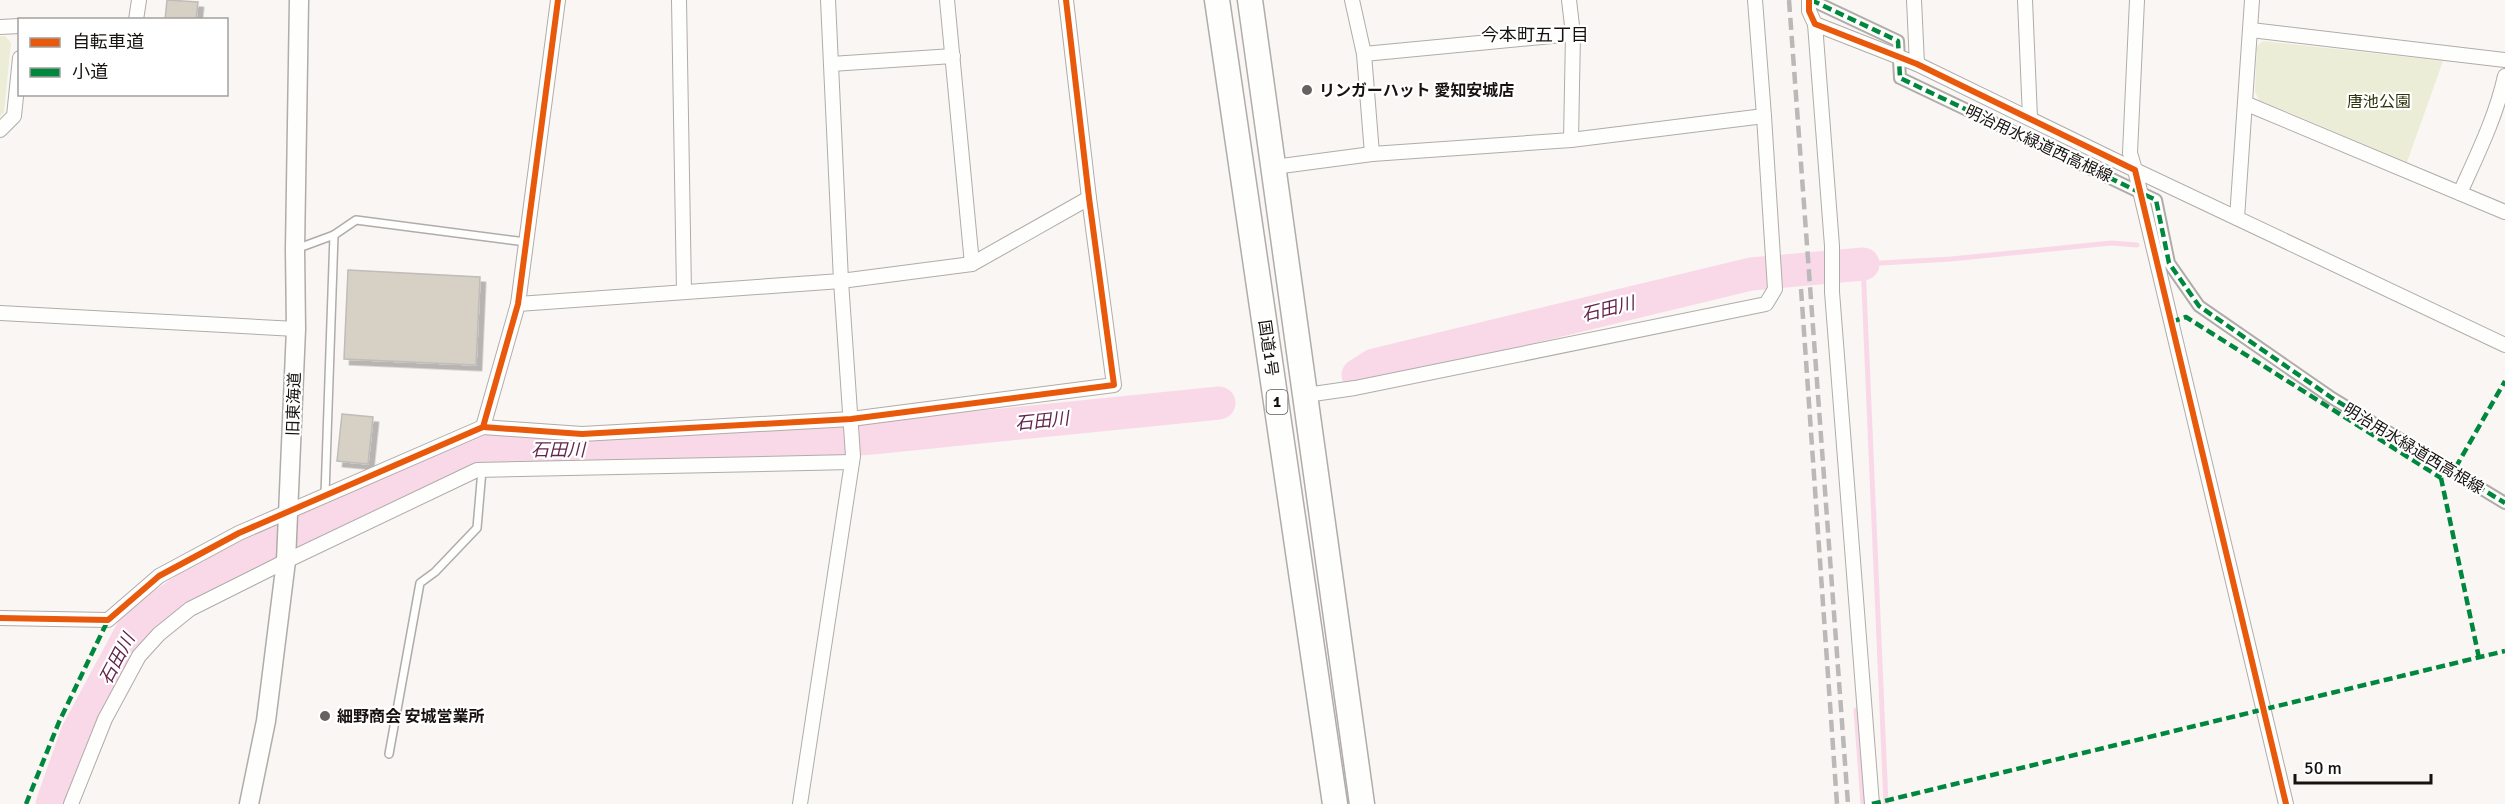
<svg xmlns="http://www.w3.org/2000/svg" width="2505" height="804" font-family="Signika,'Noto Sans JP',sans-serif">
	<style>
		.green { fill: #ebedd7 }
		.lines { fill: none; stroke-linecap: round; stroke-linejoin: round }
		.stream { stroke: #f9d9e8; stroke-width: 5 }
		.river { stroke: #f9d9e8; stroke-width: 33 }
		.building { fill: #d7d1c5; stroke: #bfbcb9; stroke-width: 1.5; filter: url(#shadow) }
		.service-casing { stroke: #b0aca9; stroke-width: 10 }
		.pedestrian-casing { stroke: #b0aca9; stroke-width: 14 }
		.minor-casing { stroke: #b0aca9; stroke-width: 16 }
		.tertiary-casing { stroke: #b0aca9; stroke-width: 21 }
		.trunk-casing { stroke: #b0aca9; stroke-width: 27 }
		.service { stroke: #fefefd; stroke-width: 7 }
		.pedestrian { stroke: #fefefd; stroke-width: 10 }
		.minor { stroke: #fefefd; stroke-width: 14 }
		.tertiary { stroke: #fefefd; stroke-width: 18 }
		.trunk { stroke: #fefefd; stroke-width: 24 }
		.rail { stroke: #bab9b8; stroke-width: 4.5; stroke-dasharray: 12 6; stroke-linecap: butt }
		.quiet { stroke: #00873e; stroke-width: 4.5; stroke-dasharray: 9 4.5; stroke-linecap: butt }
		.cycleway-casing { stroke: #fff; stroke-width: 10 }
		.cycleway { stroke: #e8590c; stroke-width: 6 }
		.poi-dot { fill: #66625f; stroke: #fff; stroke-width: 2 }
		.labels { text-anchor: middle; stroke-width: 4.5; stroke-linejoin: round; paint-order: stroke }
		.shield { fill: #fff; stroke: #5d5958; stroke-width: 1.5 }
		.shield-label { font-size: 15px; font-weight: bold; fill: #171210 }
		.poi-label { font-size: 16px; font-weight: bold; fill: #171210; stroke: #fff; text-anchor: start }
		.park-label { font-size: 16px; fill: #2f350b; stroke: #fff }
		.street-label { font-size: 16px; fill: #171210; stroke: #fff }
		.neighbourhood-label { font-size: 18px; fill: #171210; stroke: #fff }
		.water-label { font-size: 18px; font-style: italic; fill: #64254c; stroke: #fff }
	</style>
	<defs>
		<filter id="shadow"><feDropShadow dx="5.5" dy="5.5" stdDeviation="0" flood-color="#0004"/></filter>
	</defs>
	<rect width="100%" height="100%" fill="#faf6f3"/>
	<g class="green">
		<polygon points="0,36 5,36 11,43 4,112 0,117"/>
		<polygon points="2263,41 2443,61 2407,162 2259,100 2255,92 2257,46"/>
	</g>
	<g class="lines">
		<g class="stream">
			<polyline points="1856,710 1863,804"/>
			<polyline points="1886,804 1863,264 1951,259 2111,243 2137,245"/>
		</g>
		<g class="river">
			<polyline points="1358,375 1374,365 1751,274 1863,264"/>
			<polyline points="52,804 77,733 136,623 198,581 257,550 315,521 480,450 513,447 713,449 872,438 1219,403"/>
		</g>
	</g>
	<g class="building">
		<polygon points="167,0 198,2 196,20 165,20"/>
		<polygon points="348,270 480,277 476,365 344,359"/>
		<polygon points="342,414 373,417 368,464 337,461"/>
	</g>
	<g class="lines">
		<defs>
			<g id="service">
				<polyline points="334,235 356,220 526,242"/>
				<polyline points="296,249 334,235 325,495"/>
				<polyline points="389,754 420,583 435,572 477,528 482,470"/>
			</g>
			<polyline id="pedestrian" points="1811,0 1898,41 1900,78 2156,200 2169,263 2199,306 2332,398 2505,503"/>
			<g id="minor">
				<polyline points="679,0 684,292"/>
				<polyline points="947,0 972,264"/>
				<polyline points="1352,0 1364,54 1372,154"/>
				<polyline points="1569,0 1573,34 1571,140"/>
				<polyline points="1809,0 1809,11 1815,24 1917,64 2135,170 2286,804"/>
				<polyline points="1914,0 1917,64"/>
				<polyline points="2025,0 2030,118"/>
				<polyline points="2137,0 2130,153 2135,170 2505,345"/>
				<polyline points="136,20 139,0"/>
				<polyline points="1815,24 1832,246 1832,292 1872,804"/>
				<polyline points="0,27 20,26"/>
				<polyline points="2251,30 2505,60"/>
				<polyline points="1364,54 1573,34"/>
				<polyline points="831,64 953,56"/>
				<polyline points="2247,104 2505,212"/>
				<polyline points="0,130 14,116 20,58"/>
				<polyline points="1274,167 1372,154 1571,140 1764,116 1755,0"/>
				<path d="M2460,193C2477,155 2496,117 2505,76"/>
				<polyline points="2237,218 2252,0"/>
				<polyline points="518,304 841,281 972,264 1089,198"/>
				<polyline points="0,313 296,329"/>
				<polyline points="1306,395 1355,388 1766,304 1775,289 1764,116"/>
				<polyline points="483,427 582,434 851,419 1114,385 1089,198 1066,0"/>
				<polyline points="0,618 108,620 159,576 239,533 483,427 518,304 558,0"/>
				<polyline points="71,804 105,719 139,656 159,634 190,609 286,561 477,470 852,462"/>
				<polyline points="800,804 853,456 841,281 828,0"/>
			</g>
			<polyline id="tertiary" points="249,804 266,721 286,561 296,329 295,249 299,0"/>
			<g id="trunk">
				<polyline points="1217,0 1335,804"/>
				<polyline points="1250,0 1362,804"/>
			</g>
		</defs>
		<use href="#service" class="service-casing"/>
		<use href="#pedestrian" class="pedestrian-casing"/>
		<use href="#minor" class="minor-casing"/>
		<use href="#tertiary" class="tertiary-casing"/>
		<use href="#trunk" class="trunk-casing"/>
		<use href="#service" class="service"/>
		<use href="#pedestrian" class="pedestrian"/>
		<use href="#minor" class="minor"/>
		<use href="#tertiary" class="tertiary"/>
		<use href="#trunk" class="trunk"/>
		<g class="rail">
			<polyline points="1789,0 1848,804"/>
			<polyline points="1801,289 1837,804"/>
		</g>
		<g class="quiet">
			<polyline points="1811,0 1898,41 1900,78 2156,200 2169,263 2199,306 2332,398 2505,503"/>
			<polyline points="2171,322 2186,317 2441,478"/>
			<polyline points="2479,658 2441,478 2453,472 2505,381"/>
			<polyline points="26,804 59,722 108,620"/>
			<polyline points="1872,804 2505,651"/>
		</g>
		<defs>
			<g id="cycleway">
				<polyline points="1809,0 1809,11 1815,24 1917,64 2135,170 2286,804"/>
				<polyline points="483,427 582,434 851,419 1114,385 1089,198 1066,0"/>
				<polyline points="0,618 108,620 159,576 239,533 483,427 518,304 558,0"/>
			</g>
		</defs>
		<use href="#cycleway" class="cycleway-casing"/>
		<use href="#cycleway" class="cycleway"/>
	</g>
	<g class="poi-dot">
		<circle cx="1307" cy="90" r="6"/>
		<circle cx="325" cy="716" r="6"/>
	</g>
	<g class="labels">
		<rect class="shield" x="1266.5" y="390" width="21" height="24" rx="4.5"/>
		<g class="shield-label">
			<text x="1277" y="407">1</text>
		</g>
		<g class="poi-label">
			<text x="1319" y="96">リンガーハット 愛知安城店</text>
			<text x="337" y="722">細野商会 安城営業所</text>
		</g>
		<g class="park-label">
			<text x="2379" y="107">唐池公園</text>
		</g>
		<g class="street-label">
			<text transform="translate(2039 143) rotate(25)" y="6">明治用水緑道西高根線</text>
			<text transform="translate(1269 348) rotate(82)" y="6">国道1号</text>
			<text transform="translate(293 404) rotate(-88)" y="6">旧東海道</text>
			<text transform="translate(2414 448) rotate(31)" y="6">明治用水緑道西高根線</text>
		</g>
		<g class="neighbourhood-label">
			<text x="1535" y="41">今本町五丁目</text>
		</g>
		<g class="water-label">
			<text transform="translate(1608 309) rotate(-14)" y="6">石田川</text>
			<text transform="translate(1042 421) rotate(-6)" y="6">石田川</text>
			<text x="558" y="456">石田川</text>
			<text transform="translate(117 659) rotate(-62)" y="6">石田川</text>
		</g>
	</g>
	<rect x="18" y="18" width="210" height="78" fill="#ffffff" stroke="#a2a09f" stroke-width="1.5"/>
	<rect x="30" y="38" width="30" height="9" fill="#e8590c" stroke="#a2a09f" stroke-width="1.5"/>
	<text x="72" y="48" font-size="18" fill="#171210">自転車道</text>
	<rect x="30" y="68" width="30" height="9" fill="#00873e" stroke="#a2a09f" stroke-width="1.5"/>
	<text x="72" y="78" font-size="18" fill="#171210">小道</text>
	<path d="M2295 774v9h136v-9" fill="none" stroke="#171210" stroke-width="3"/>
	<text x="2304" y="774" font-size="18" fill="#171210" stroke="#ffffff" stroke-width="4.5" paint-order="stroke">50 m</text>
</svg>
